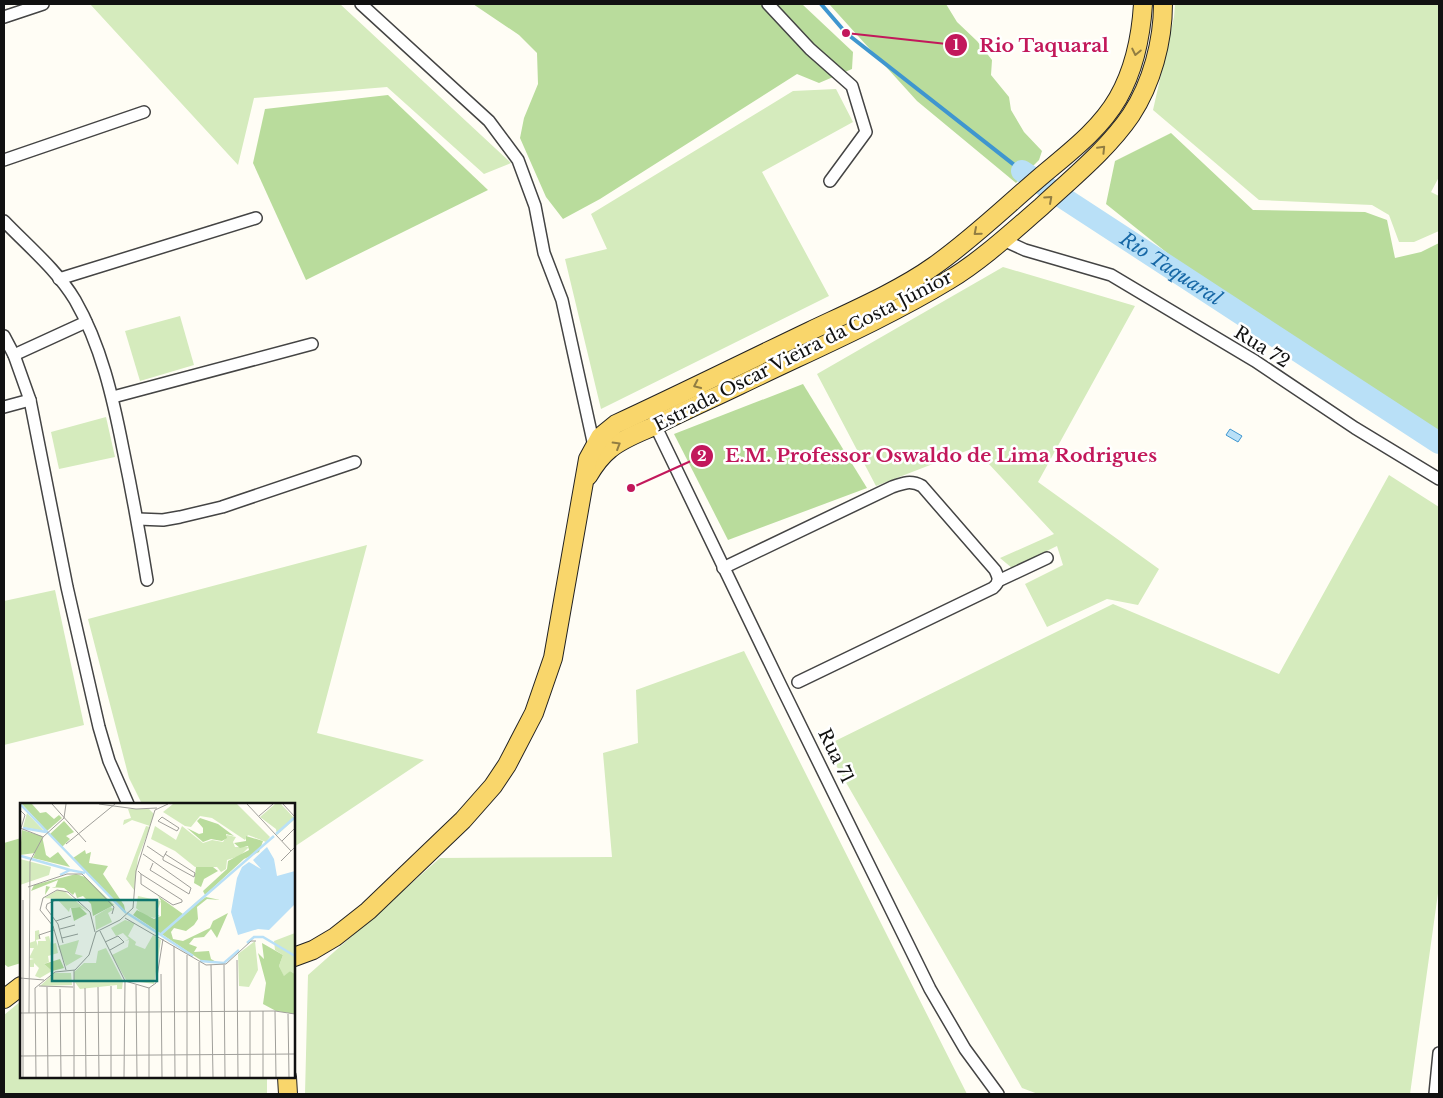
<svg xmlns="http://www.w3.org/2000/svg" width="1443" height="1098" font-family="'Libre Baskerville',serif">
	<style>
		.green { fill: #d5ebbd }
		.forest { fill: #b9dc9c }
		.water { fill: #b9e0f7; stroke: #3f96cf }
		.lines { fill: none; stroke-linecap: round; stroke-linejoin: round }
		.stream { stroke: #3f96cf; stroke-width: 4 }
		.river { stroke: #b9e0f7; stroke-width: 22 }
		.street-casing { stroke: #444; stroke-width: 14 }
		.primary-casing { stroke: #222; stroke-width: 20 }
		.street { stroke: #fff; stroke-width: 11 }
		.primary { stroke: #f9d66b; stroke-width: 18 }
		.oneway { stroke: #917d42 }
		.labels { text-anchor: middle; stroke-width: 5; stroke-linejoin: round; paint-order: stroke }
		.street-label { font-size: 18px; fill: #111; stroke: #fff }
		.water-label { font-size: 19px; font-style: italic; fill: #1768a6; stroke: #fff }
		.inset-river { fill: none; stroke: #b9e0f7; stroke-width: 2.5 }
		.inset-road { fill: none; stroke: #a09f9a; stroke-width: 1 }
		.view { fill: #0f766e; fill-opacity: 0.15; stroke: #0f766e; stroke-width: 2.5 }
		.inset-edge { fill: none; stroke: #111; stroke-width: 2.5 }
		.leader { fill: none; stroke: #c2185b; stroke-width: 2 }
		.callout-dot { fill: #c2185b; stroke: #fff; stroke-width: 2 }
		.mark-label { font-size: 15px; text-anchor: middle; font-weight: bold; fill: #fff }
		.callout-label { font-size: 19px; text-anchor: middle; font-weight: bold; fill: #c2185b; stroke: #fff; stroke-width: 5; stroke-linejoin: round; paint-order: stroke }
	</style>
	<rect width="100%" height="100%" fill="#fffdf5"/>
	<g class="green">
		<polygon points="90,4 340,4 511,163 484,174 387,87 254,98 238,165"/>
		<polygon points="1175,4 1439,4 1439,177 1431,192 1439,196 1439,231 1414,242 1399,242 1389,215 1372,205 1259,200 1153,110 1174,17"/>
		<polygon points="836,89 853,122 762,172 829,296 601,409 565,259 607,249 591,214 793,91"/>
		<polygon points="1003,267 1135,306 1038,482 1159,569 1138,605 1107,599 1047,627 1025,584 1063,565 1057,546 1012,568 1000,558 1054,534 974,448 876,486 817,374"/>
		<polygon points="180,316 194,365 140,381 125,331"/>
		<polygon points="106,417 115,457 59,469 51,432"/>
		<polygon points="1389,475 1439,507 1439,886 1410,1094 1038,1094 1022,1088 825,746 1113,604 1279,674"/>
		<polygon points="367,545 317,733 424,760 294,847 294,804 142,804 129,778 88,619"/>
		<polygon points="55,590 84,725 4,745 4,601"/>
		<polygon points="744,651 967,1094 305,1094 308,975 440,858 612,857 603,753 638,743 636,690"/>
		<polygon points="21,1001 21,1077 267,1077 267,1094 4,1094 4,1015"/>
	</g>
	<g class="forest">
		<polygon points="473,4 802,4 853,52 852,69 819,83 797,74 600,199 563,219 546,197 520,138 524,118 538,84 537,53 519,35"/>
		<polygon points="829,4 946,4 957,22 977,41 992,60 991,75 1009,97 1011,110 1024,132 1042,151 1039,160 1016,183 917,101"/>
		<polygon points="388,95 488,190 306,280 253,163 265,109"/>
		<polygon points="1171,133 1253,210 1365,212 1387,220 1395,258 1421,252 1439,243 1439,446 1337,368 1216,292 1106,204 1115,161"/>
		<polygon points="803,384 867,488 728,540 674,434"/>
		<polygon points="21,838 21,963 8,967 4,964 4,843"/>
	</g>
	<polygon class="water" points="1230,429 1242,436 1238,442 1226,435"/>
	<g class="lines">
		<polyline class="stream" points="821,4 846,33 1022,171"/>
		<path class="river" id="s1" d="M1022,171L1439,443"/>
		<defs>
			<g id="street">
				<polyline points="361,4 489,121 518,160 535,206 544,253 562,300 594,446"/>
				<polyline points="768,4 810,49 852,86 866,132 830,181"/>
				<polyline points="4,17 43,4"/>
				<polyline points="4,160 144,112"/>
				<path d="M4,221C28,246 57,270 75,300C101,345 113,398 123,449C132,492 140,536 147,580"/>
				<polyline points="1003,240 1025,250 1111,275 1255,361 1355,428 1439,479"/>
				<polyline points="59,279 256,218"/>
				<polyline points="4,336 14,355 30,400 67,587 99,727 109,761 128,804"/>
				<polyline points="14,355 86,322"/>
				<polyline points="113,397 312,344"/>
				<polyline points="4,407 30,400"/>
				<polyline points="655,425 781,686 930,989 965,1049 998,1094"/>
				<polyline points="138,519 163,520 180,517 222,507 355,462"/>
				<path d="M723,568L892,487C903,483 911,480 922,486L995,570C999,578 1000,582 993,588L798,682"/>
				<polyline points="998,581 1047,558"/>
				<polyline points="1435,1094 1439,1053"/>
			</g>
			<g id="primary">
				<path d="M588,476C594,466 601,456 610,449C622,439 638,433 652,427C681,412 711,399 740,385C810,351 883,320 949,280C982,260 1012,232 1041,207C1071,179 1108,149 1131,115C1152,83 1163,41 1163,4"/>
				<path d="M294,957L313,950L335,937L368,911L463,820L493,786L507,765L534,713L553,658L588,459L600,437L616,424C681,394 745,362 810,331C850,312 899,291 934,266C971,240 1004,208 1039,178C1067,154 1099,131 1118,98C1135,68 1141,37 1143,4"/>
				<polyline points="4,999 21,986"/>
				<polyline points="287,1077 288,1094"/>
			</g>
		</defs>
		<use href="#street" class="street-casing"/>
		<use href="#primary" class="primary-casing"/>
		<use href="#street" class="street"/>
		<use href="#primary" class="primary"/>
	</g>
	<defs><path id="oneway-chevron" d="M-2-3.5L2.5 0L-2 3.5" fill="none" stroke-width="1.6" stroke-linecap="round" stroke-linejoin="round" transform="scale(1.25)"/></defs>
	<g class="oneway">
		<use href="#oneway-chevron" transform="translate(1136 52) rotate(102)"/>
		<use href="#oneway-chevron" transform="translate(1102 149) rotate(-46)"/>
		<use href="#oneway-chevron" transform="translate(1049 199) rotate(-42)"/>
		<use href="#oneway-chevron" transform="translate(977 232) rotate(139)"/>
		<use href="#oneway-chevron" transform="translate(697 385) rotate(155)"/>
		<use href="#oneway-chevron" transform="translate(617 445) rotate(-31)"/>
	</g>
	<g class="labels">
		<g class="street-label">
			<text transform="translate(1262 347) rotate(32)" y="6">Rua 72</text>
			<text transform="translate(803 351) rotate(-27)" y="6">Estrada Oscar Vieira da Costa Júnior</text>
			<text transform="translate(836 756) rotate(64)" y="6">Rua 71</text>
		</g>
		<g class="water-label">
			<text dy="7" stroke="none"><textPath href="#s1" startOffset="178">Rio Taquaral</textPath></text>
		</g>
	</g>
	<g transform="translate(20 803)">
		<rect width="275" height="275" fill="#fffdf5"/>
		<path d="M153,1H217L250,34L246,39L228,32L225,37L192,15L180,13L171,24L165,23L143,9ZM255,1H261L275,16L257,32L256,26L240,14ZM108,6H129L134,11L130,23L112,17L103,22L104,17L111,15ZM7,10L24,28L3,24ZM126,23L130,24L118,55L114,87L106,76ZM135,23L156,37L162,23L183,40L192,37L203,39L207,32L216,34L213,39L215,44H229L220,53L207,57L206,66L201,69L197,64H175L155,48L131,36ZM0,56L31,64L29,72L0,82ZM38,87L44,88L69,109L60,104L50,105L49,109L37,96L24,95ZM118,93L141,98L136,111L140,113L134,115L124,112L116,105ZM90,104L94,106L88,110L92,119L76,127L75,113ZM105,117L115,120L108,133L116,139L115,142L125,146L133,132L141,137L134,181L106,177L92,152L108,144L109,137L105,138L109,136L103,130L96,133L91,125ZM19,127L20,136L16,137L18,143V138H26L25,134L29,133L31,141L36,140L38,150L28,153L29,159L24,161L32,168L20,175L15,173L19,165L14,160V164H10L9,157L14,156L9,155L14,145H10L9,140L15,138V128ZM275,130V171L270,168L264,174L259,163L263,152L255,147L254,138ZM59,137L55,151L63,153L46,163L38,143ZM235,138L238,167L229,184L219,183L218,151ZM86,145L103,178L102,186H97V182L60,186L54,178V169L64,160H76L78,148ZM34,170H51L52,182L20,183Z" fill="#d5ebbd"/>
		<path d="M2,1H12L20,10L26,9L34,16L39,12L42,15L27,28ZM180,15L198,21L214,33L206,31L207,35L202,38L191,36L183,39L167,25L179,31L183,30V25L177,18ZM44,18L54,29L46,33L50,36L42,44L30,31ZM2,27L22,33L26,52L30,55L38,49L50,64L13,55L15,50L0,52ZM226,33L243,38L239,49L224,56L185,92L183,88L207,66L208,58L229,47L228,43L220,45L214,40L226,38ZM65,47L66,51L71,49L69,60L88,63L83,71L104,102L106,111L53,55ZM176,64H193L198,68L184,76L181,84L174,80ZM56,71L65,74L94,102L73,113L71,101L63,93L57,95L55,89L53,92L44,85L30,84L25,92L26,83L35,85L38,77L11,88L14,82ZM138,93L163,111L182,94L177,100L186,94L200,97L187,96L177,104L178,116L174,122L166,128L154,125L151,129L153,136L163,138L190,125L193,118L208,110L197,135L191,126L184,134L174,135L169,141L177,144L174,149L189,148L191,156L198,160L182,158L113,112L117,107L134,116L141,113V98ZM60,104L67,111L54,118L51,105ZM242,140L263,152L259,163L264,173L270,168L275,171V211L256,208L243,201L246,180L238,150L244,156ZM40,156L44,165L32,168L24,161Z" fill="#b9dc9c"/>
		<path d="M247,44L254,56L257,73L275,68L274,102L249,127L238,126L218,132L211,109L217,75L222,64L229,59L241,66L233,57Z" fill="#b9e0f7"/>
		<path class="inset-river" d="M0,1L106,110M3,25L26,29M256,31L274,15M1,53L50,67M40,72L50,67L65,70M107,110L173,153M140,132L254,33M227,140L234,134H243L275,153M180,158L204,160L219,147"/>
		<path class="inset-road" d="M32,1L66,39M79,1L116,6L137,5M227,1L271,48M263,1L275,14M0,7L5,12L1,25M239,13L253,1M142,14L159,25L157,28L138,18ZM0,25L23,34M262,38L275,25M46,41L95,1M127,43L143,54M123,51L171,85L169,91L130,67L133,60M145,51L175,70L174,74L143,57V55L147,48M261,58L275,44M118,68L121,71L162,97V99L153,102L121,81V71M8,84L47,71H62L94,104L92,111M3,97V274M36,97L27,101L26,105L38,121L43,140M105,115L186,162L206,161L231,138H236M36,118L51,113M40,126L55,122M80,128L105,178L129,185M42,135L58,131M20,136L19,132L34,127M85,139L98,133L104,139L90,147M154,143L155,274M217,157L218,274M179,159L180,274M191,162L193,274M204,162L205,274M46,167L33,123L20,107L23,95L37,87L48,89L70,109L75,129M55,167L69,152L76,129L100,117L113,105L116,68L135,7L148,1M141,171L142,274M0,175L24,177M116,182L117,274M19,183L53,184M91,183V274M27,184L28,274M78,184L79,274M65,185L66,274M129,185V274M129,185L136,180L143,136M40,186L41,274M230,208V274M243,208V274M255,208L256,274M0,210L255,208L275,211M9,210L10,58L23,34L44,15L46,1M268,211L269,274M0,253L275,251M16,274L15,185L35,169L55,167M54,274V167M104,274L105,178M167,274V152"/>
		<path class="view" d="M32,97H137V178H32Z"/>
		<rect width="275" height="275" class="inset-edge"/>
	</g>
	<path class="leader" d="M846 33L956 45M631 488L702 456"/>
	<g class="callout-dot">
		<circle cx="846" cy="33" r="5"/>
		<circle cx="631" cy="488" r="5"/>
		<circle cx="956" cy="45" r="12"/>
		<circle cx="702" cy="456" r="12"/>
	</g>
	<g class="mark-label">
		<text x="956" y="50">1</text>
		<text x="702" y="461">2</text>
	</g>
	<g class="callout-label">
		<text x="1044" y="52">Rio Taquaral</text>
		<text x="941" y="462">E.M. Professor Oswaldo de Lima Rodrigues</text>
	</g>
	<rect width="1443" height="1098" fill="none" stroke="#111111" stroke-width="10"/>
</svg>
